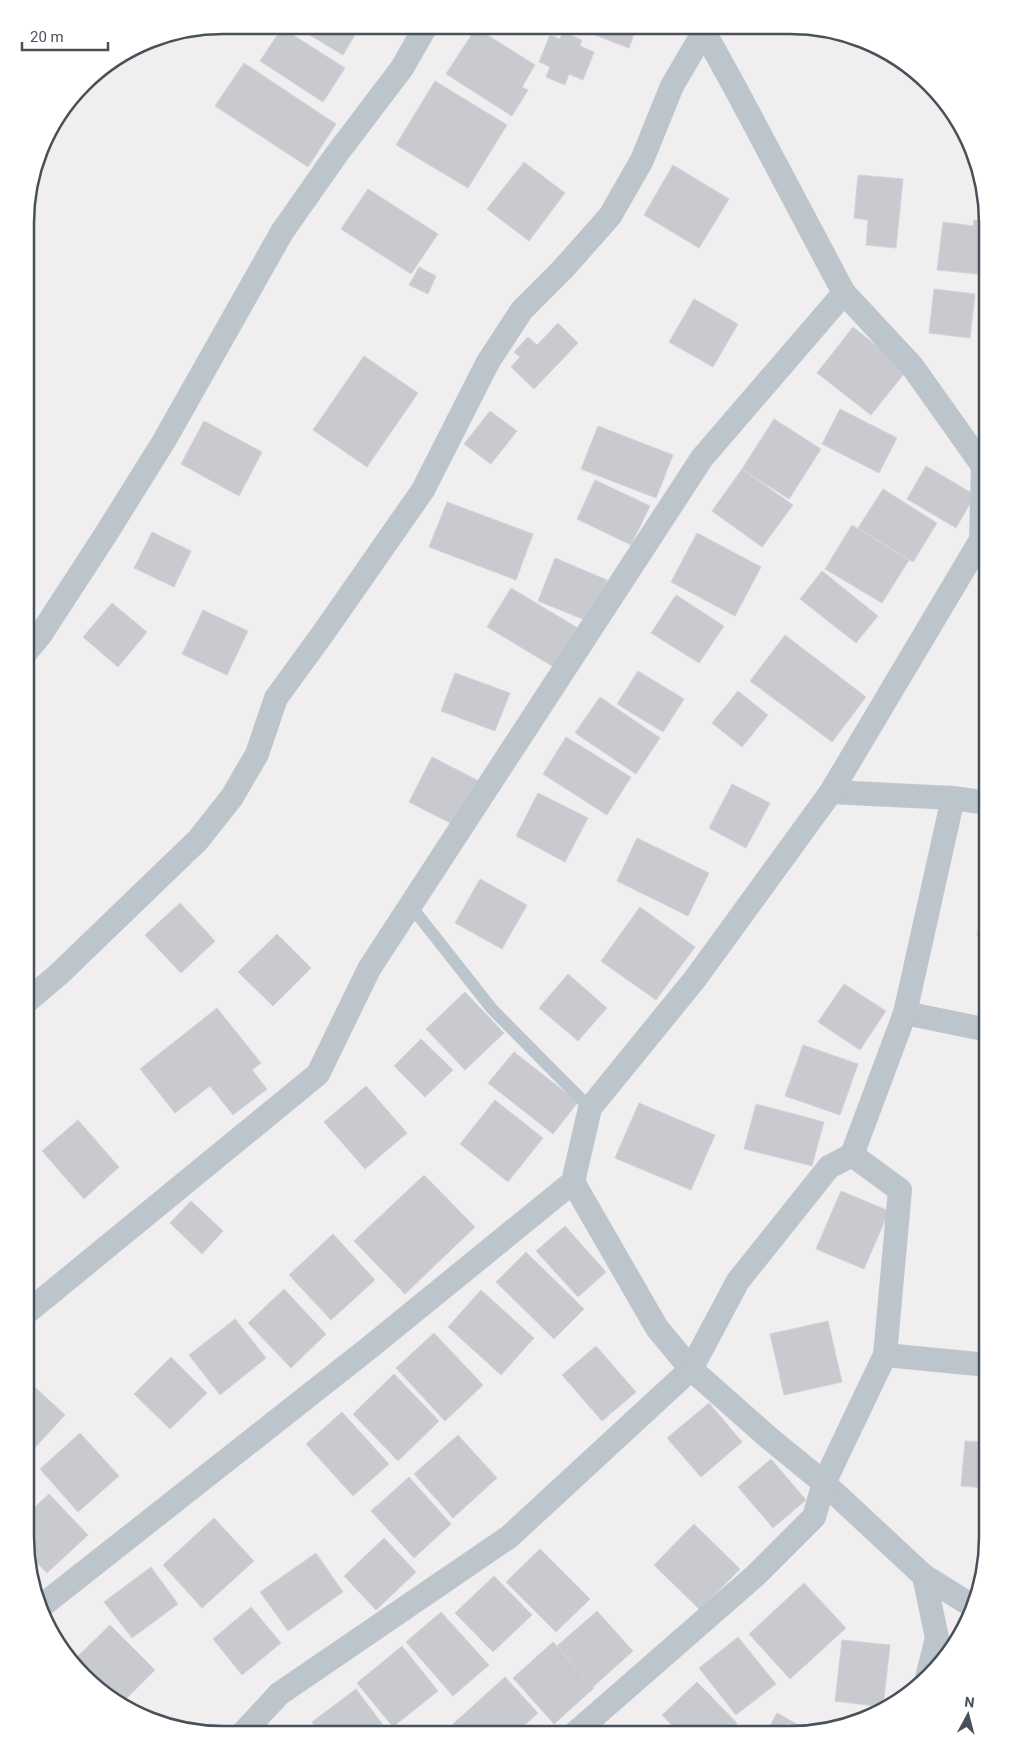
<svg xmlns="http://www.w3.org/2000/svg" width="1013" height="1760" font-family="Roboto,sans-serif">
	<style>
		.building { fill: #c9cad0; stroke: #d2d4d9 }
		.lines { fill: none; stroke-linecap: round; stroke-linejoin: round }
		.lane { stroke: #bdc5cc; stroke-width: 12 }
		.street { stroke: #bdc5cc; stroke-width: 24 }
		.rim { fill: none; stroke: #485159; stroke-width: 2.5 }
	</style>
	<rect width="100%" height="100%" fill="#f0eeee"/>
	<g class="building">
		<polygon points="293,25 360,26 343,55"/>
		<polygon points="574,27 636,28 629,48"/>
		<polygon points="282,28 345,68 323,102 260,61"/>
		<polygon points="476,28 535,65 522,87 528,90 512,116 446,74"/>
		<polygon points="563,32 582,40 580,46 594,52 583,80 569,74 565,85 546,77 550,67 539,62 550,35 560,39"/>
		<polygon points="244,63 336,124 308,167 215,106"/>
		<polygon points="435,81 507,125 468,188 396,145"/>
		<polygon points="524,162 565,193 529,241 487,209"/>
		<polygon points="673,165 729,199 699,248 644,215"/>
		<polygon points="858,175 903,179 896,248 866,245 868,220 854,218"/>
		<polygon points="368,189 438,234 411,274 341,229"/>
		<polygon points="974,220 988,222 988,275 937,270 943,222 973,226"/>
		<polygon points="419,267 436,276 428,294 409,285"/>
		<polygon points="934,289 975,294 970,338 929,333"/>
		<polygon points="694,299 738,324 713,367 669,342"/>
		<polygon points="558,323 578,343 534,389 511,367 520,357 514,352 528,337 537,345"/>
		<polygon points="853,327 907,370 871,415 817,373"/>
		<polygon points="364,356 418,393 367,467 313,430"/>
		<polygon points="840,409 897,438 879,473 822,444"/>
		<polygon points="490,411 517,431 491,464 464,444"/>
		<polygon points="774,419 821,449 789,499 742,469"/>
		<polygon points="204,421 262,452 239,496 181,464"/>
		<polygon points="598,426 673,455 656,498 581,469"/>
		<polygon points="926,466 975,495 956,528 907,499"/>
		<polygon points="742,469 793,505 762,547 712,511"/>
		<polygon points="595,480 650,506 631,545 577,519"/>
		<polygon points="883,489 937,523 913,562 858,528"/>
		<polygon points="447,502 533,534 516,580 429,547"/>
		<polygon points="852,525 909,560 882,603 825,569"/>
		<polygon points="152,532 191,551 174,587 134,568"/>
		<polygon points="697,533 761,567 735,616 671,582"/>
		<polygon points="555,558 607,580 590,622 538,601"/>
		<polygon points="822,571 878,616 856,643 800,599"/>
		<polygon points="511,588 581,630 557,669 487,627"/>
		<polygon points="676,595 724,626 699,663 651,633"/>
		<polygon points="112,603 147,632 118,667 83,637"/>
		<polygon points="203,610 248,631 227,675 182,654"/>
		<polygon points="785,635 866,697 832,742 750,681"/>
		<polygon points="638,671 684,699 663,732 617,704"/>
		<polygon points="455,673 510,693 495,731 441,711"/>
		<polygon points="738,691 768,715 742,747 712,723"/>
		<polygon points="600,697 660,738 636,774 575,733"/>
		<polygon points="566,737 631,777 607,815 543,774"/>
		<polygon points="432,757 479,781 456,826 409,802"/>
		<polygon points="732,784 770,803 746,848 709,828"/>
		<polygon points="538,793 588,818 565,862 516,836"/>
		<polygon points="637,838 709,873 688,916 617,881"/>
		<polygon points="480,879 527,905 502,949 455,923"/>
		<polygon points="26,886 31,895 26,898"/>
		<polygon points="988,888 988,938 977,935"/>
		<polygon points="180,903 215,941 181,973 145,935"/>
		<polygon points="640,907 695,947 656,1000 601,961"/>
		<polygon points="277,934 311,968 273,1006 238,972"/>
		<polygon points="988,966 988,998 981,997"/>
		<polygon points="568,974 607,1008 578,1041 539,1008"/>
		<polygon points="844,984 886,1011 860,1050 818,1022"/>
		<polygon points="465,992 504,1033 465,1070 426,1029"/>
		<polygon points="217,1008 261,1063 252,1070 267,1089 233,1115 210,1086 175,1113 140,1069"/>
		<polygon points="421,1039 453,1070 425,1097 394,1066"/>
		<polygon points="803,1045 858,1064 840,1115 785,1096"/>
		<polygon points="514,1052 578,1102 553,1134 488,1083"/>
		<polygon points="366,1086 407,1133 365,1169 324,1122"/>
		<polygon points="495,1100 543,1138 508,1182 460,1144"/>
		<polygon points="639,1103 715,1135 691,1190 615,1158"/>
		<polygon points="756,1104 824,1122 812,1166 744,1149"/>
		<polygon points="78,1120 119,1167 84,1199 42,1151"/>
		<polygon points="424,1175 475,1227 405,1294 354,1241"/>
		<polygon points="841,1191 889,1211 864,1269 816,1249"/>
		<polygon points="191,1201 223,1231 202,1254 170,1223"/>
		<polygon points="565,1226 606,1272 578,1297 536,1251"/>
		<polygon points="333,1234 375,1280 331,1320 289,1275"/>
		<polygon points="526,1252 584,1309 554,1339 496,1282"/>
		<polygon points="284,1289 326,1334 291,1368 248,1323"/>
		<polygon points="481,1290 534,1338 501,1375 448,1327"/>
		<polygon points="235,1319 266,1358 220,1395 189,1355"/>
		<polygon points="828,1321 842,1382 784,1395 770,1334"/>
		<polygon points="434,1333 483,1385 445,1421 396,1368"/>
		<polygon points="596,1346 636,1392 602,1421 562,1375"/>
		<polygon points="171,1357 207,1393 170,1429 134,1394"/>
		<polygon points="394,1374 439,1421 398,1461 353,1414"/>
		<polygon points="25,1378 65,1415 31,1452 25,1446"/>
		<polygon points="709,1403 742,1442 701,1477 667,1438"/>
		<polygon points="342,1412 389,1464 353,1496 306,1444"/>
		<polygon points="80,1433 119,1476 78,1512 40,1469"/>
		<polygon points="458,1435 497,1478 453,1518 414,1474"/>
		<polygon points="965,1441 988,1442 988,1488 961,1486"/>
		<polygon points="771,1459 806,1500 773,1528 738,1487"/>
		<polygon points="409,1477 451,1524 414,1558 371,1511"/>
		<polygon points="49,1494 88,1535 47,1573 27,1552 25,1537 25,1516"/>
		<polygon points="214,1518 254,1561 202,1608 163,1565"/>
		<polygon points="694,1524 740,1569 700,1610 654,1565"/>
		<polygon points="384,1538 416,1572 376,1610 344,1576"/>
		<polygon points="540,1549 590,1599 556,1632 506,1582"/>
		<polygon points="316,1553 343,1592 288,1631 260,1592"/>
		<polygon points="151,1567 178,1604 132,1638 104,1602"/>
		<polygon points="494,1576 532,1615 493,1652 455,1613"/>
		<polygon points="804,1583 846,1628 790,1679 749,1634"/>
		<polygon points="251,1607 281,1643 242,1675 213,1639"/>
		<polygon points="597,1611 633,1651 593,1687 557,1646"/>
		<polygon points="441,1612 489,1665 453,1696 406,1642"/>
		<polygon points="110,1625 155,1670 122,1703 77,1657"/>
		<polygon points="738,1637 776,1684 736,1715 699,1668"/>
		<polygon points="842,1640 890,1645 883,1707 835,1701"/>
		<polygon points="553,1642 594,1688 554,1724 513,1678"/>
		<polygon points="402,1646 438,1691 393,1727 357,1683"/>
		<polygon points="505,1677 538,1713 515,1734 462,1734 453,1724"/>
		<polygon points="697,1682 737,1723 725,1735 681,1735 662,1715"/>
		<polygon points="356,1689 389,1733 321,1734 312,1722"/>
		<polygon points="777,1713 811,1732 790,1735 765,1735"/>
		<polygon points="840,1720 857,1723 839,1727"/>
	</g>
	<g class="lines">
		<polyline class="lane" points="410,905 492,1009 590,1108"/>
		<g class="street">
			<polyline points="699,28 711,44 739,95 844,293"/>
			<polyline points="26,652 41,634 106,534 164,441 282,232 336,155 402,68 426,26"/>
			<polyline points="831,792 953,798 988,803"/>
			<polyline points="26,1002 59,974 198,840 232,797 257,754 276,698 324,632 423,490 488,362 522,310 563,269 610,216 642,160 672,86 703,33"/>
			<polyline points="905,1013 988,1030"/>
			<polyline points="573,1182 657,1328 691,1369 769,1438 824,1483 924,1576 974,1607"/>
			<polyline points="25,1314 318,1074 369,969 702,458 844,293 912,366 983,466 981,540 831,792 695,979 590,1108 573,1182 369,1348 39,1608"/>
			<polyline points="885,1355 988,1365"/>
			<polyline points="924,1576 937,1638 927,1678"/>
			<polyline points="243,1733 279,1694 509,1537 691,1369 738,1281 829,1167 852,1155 905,1013 953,798"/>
			<polyline points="574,1734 756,1575 814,1517 824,1483 885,1355 900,1190 852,1155"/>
		</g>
	</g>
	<path d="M0 0H1013V1760H0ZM223 34H790A189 189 0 0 1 979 223V1537A189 189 0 0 1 790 1726H223A189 189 0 0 1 34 1537V223A189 189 0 0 1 223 34Z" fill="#fff" fill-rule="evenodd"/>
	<path class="rim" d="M223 34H790A189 189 0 0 1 979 223V1537A189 189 0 0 1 790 1726H223A189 189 0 0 1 34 1537V223A189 189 0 0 1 223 34Z"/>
	<g transform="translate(968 1715) rotate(7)" stroke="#ffffff" stroke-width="4" paint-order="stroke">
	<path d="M0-4L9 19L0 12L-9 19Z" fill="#485159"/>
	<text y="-8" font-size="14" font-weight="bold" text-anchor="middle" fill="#485159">N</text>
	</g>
	<path d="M22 42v8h86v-8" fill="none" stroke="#485159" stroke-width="2.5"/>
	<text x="30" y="42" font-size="15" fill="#485159" stroke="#ffffff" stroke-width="4" paint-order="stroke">20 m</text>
</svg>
